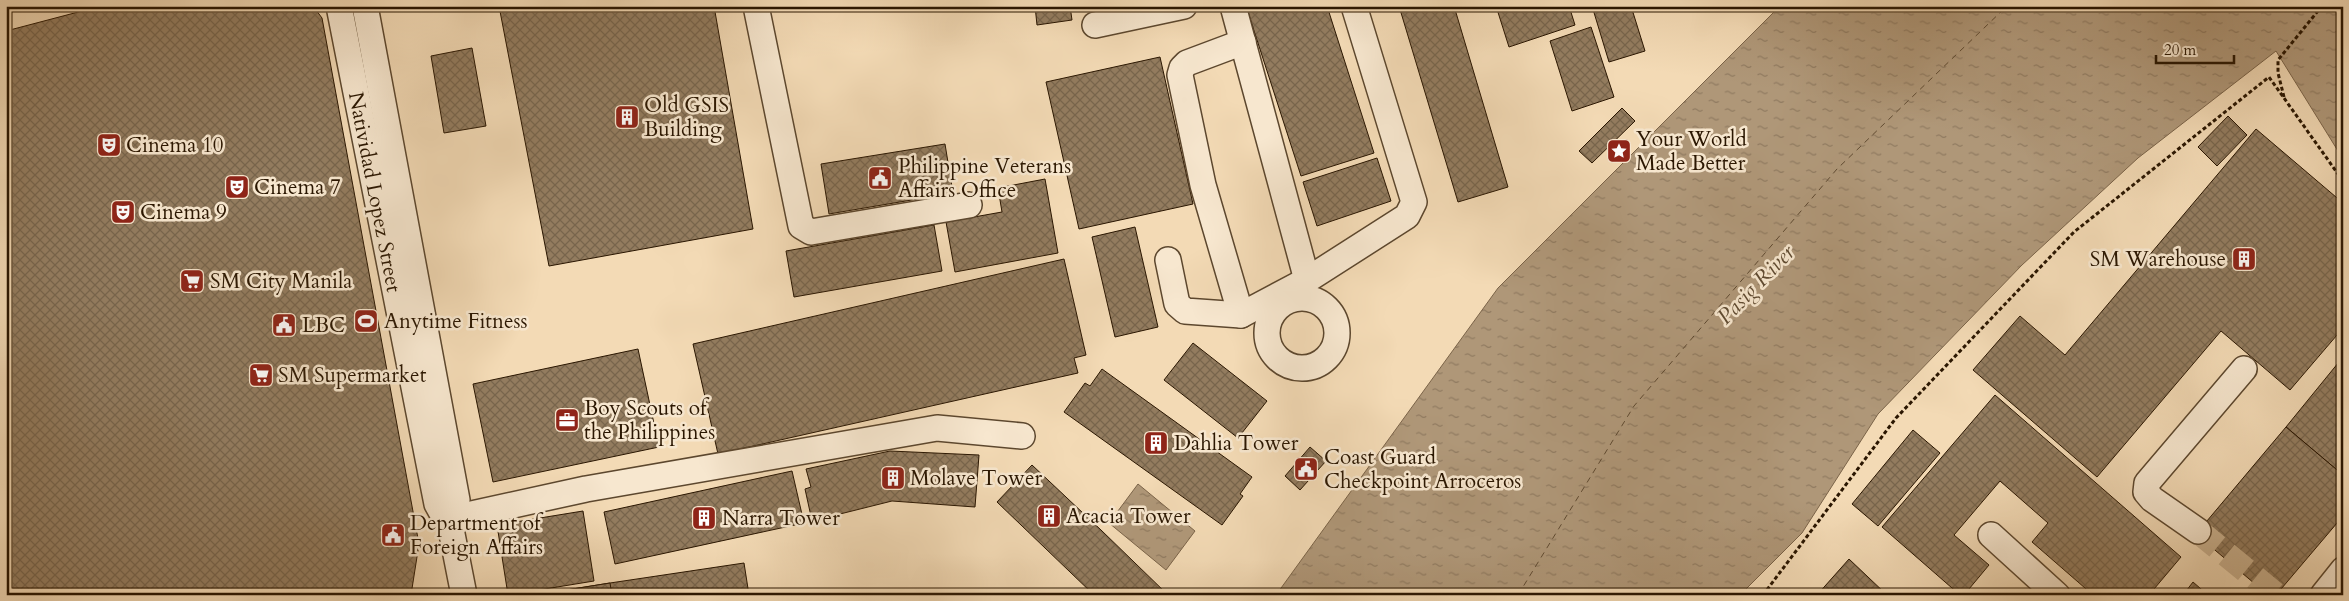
<svg xmlns="http://www.w3.org/2000/svg" width="2349" height="601" font-family="Cardo,serif">
	<style>
		.water { fill: url(#water-ripples); stroke: #7a6348 }
		.lines { fill: none; stroke-linecap: round; stroke-linejoin: round }
		.ferry { stroke: #5f4a31; stroke-width: 1; stroke-dasharray: 6 5; stroke-linecap: butt }
		.building { fill: url(#building-cross-hatch); stroke: #2a1601 }
		.minor-tunnel { stroke: #cbb391; stroke-width: 25; stroke-dasharray: 25 12; stroke-linecap: butt }
		.minor-casing { stroke: #5c472e; stroke-width: 28 }
		.path { stroke: #2a1601; stroke-width: 3; stroke-dasharray: 4 2.5; stroke-linecap: butt }
		.minor { stroke: #f7e7cf; stroke-width: 25 }
		.labels { text-anchor: middle; stroke-width: 5; stroke-linejoin: round; paint-order: stroke }
		.poi-label { font-size: 21px; fill: #2a1601; stroke: #f7e7cf; text-anchor: start }
		.street-label { font-size: 21px; fill: #2a1601; stroke: #f7e7cf }
		.water-label { font-size: 22px; font-style: italic; fill: #5f4a31; stroke: #f7e7cf }
	</style>
	<defs>
		<pattern id="water-ripples" width="26" height="14" patternUnits="userSpaceOnUse" patternTransform="scale(1.25)"><rect width="26" height="14" fill="#af9778"/><path d="M2 4q2-2 4 0t4 0M15 11q2-2 4 0t4 0" fill="none" stroke="#8f7a60"/></pattern>
		<pattern id="building-cross-hatch" width="8" height="8" patternUnits="userSpaceOnUse" patternTransform="scale(1.25)"><rect width="8" height="8" fill="#937c5f"/><path d="M0 0l8 8M0 8l8-8" fill="none" stroke="#78654c"/></pattern>
	</defs>
	<rect width="100%" height="100%" fill="#f3dab5"/>
	<filter id="stains"><feTurbulence type="fractalNoise" baseFrequency=".004" numOctaves="4"/><feColorMatrix values="0 0 0 0 .2 0 0 0 0 .09 0 0 0 0 .02 0 0 0 .5 -.17"/></filter>
	<radialGradient id="worn" r=".72"><stop offset=".6" stop-color="#630" stop-opacity="0"/><stop offset="1" stop-color="#630" stop-opacity=".3"/></radialGradient>
	<g class="water">
		<polygon points="1780,6 2343,6 2343,159 2276,51 2138,158 2022,265 1878,414 1802,533 1740,595 1276,595 1498,288"/>
		<polygon points="1138,484 1195,531 1166,570 1109,523"/>
	</g>
	<g class="lines">
		<polyline class="ferry" points="1518,595 1634,406 1837,169 2007,6"/>
	</g>
	<g class="building">
		<polygon points="101,6 313,6 322,18 419,544 411,595 6,595 6,31"/>
		<polygon points="499,6 714,6 753,229 549,266"/>
		<polygon points="1035,6 1070,6 1072,20 1037,25"/>
		<polygon points="1246,6 1327,6 1374,153 1301,176"/>
		<polygon points="1399,6 1454,6 1508,187 1458,202"/>
		<polygon points="1496,6 1569,6 1575,25 1509,47"/>
		<polygon points="1592,6 1631,6 1645,51 1609,62"/>
		<polygon points="1591,27 1614,97 1572,111 1550,41"/>
		<polygon points="472,48 486,126 444,133 431,56"/>
		<polygon points="1160,57 1193,204 1079,229 1046,82"/>
		<polygon points="1622,108 1635,121 1592,163 1579,151"/>
		<polygon points="2228,116 2247,135 2217,166 2198,147"/>
		<polygon points="2256,129 2343,203 2343,328 2290,390 2221,331 2097,477 1973,370 2020,316 2065,355"/>
		<polygon points="945,144 953,193 829,214 821,164"/>
		<polygon points="1377,158 1391,201 1317,226 1303,182"/>
		<polygon points="1045,179 1058,253 955,272 946,222 1002,212 998,188"/>
		<polygon points="934,225 942,271 794,297 786,251"/>
		<polygon points="1135,227 1158,327 1115,337 1092,237"/>
		<polygon points="1064,259 1086,355 1074,358 1078,373 718,454 693,344"/>
		<polygon points="1193,343 1267,401 1238,438 1164,380"/>
		<polygon points="638,349 659,447 493,482 473,384"/>
		<polygon points="2343,357 2343,475 2286,427"/>
		<polygon points="1102,369 1252,477 1240,494 1243,496 1222,525 1064,412 1085,383 1090,386"/>
		<polygon points="1995,395 2181,557 2149,595 2093,595 2032,542 2048,523 2000,481 1954,535 1989,565 1964,595 1960,595 1882,527"/>
		<polygon points="2286,427 2343,475 2343,516 2276,595 2268,595 2196,534"/>
		<polygon points="1913,430 1940,453 1878,526 1852,504"/>
		<polygon points="1310,447 1326,461 1300,490 1285,476"/>
		<polygon points="890,451 979,455 975,507 892,501 812,521 805,489 811,487 806,469"/>
		<polygon points="1032,465 1101,530 1168,595 1094,595 997,502"/>
		<polygon points="792,471 804,523 615,564 604,512"/>
		<polygon points="583,511 594,581 508,595 497,525"/>
		<polygon points="1849,559 1887,595 1817,595"/>
		<polygon points="744,563 749,595 535,595 610,583"/>
		<polygon points="2193,582 2208,595 2183,595"/>
		<polygon points="610,583 612,595 535,595"/>
	</g>
	<g class="lines">
		<polyline class="minor-tunnel" points="2198,531 2276,595"/>
		<defs>
			<g id="minor">
				<polyline points="339,6 437,504 442,513 449,519"/>
				<polyline points="365,6 457,500 449,519 464,595"/>
				<polyline points="756,6 801,226 811,232 969,205"/>
				<polyline points="1233,6 1307,280"/>
				<polyline points="1095,25 1184,6"/>
				<polyline points="1168,260 1177,304 1185,311 1241,315 1307,280 1407,216 1414,202 1354,6"/>
				<circle cx="1302" cy="333" r="35"/>
				<polyline points="1241,315 1203,185 1180,75 1182,68 1187,63 1243,42"/>
				<polyline points="449,519 586,489 937,428 1022,436"/>
				<polyline points="2198,531 2152,499 2146,492 2147,483 2244,369"/>
				<polyline points="1991,535 2057,595"/>
				<polyline points="2323,595 2343,570"/>
			</g>
		</defs>
		<use href="#minor" class="minor-casing"/>
		<g class="path">
			<polyline points="2284,97 2278,73 2278,60 2322,6"/>
			<polyline points="1763,595 1896,418 2074,232 2269,77 2343,181"/>
		</g>
		<use href="#minor" class="minor"/>
	</g>
	<defs>
		<symbol id="building-square" viewBox="-11 -11 22 22"><rect x="-9" y="-9" width="18" height="18" rx="4" fill="#8f2418" stroke="#f7e7cf"/><path d="M-4-6H4V6H1V3H-1V6H-4ZM-2.5-4.3h1.7v1.8h-1.7ZM.8-4.3h1.7v1.8H.8ZM-2.5-1h1.7V.8h-1.7ZM.8-1h1.7V.8H.8Z" fill="#fff"/></symbol>
		<symbol id="theatre-square" viewBox="-11 -11 22 22"><rect x="-9" y="-9" width="18" height="18" rx="4" fill="#8f2418" stroke="#f7e7cf"/><path d="M-5-5.5Q0-4 5-5.5V0Q5 5 0 6Q-5 5-5 0ZM-3.3-2.5H-1v1.5H-3.3ZM1-2.5H3.3v1.5H1ZM-2.8 1Q0 5.5 2.8 1Z" fill="#fff"/></symbol>
		<symbol id="sight-square" viewBox="-11 -11 22 22"><rect x="-9" y="-9" width="18" height="18" rx="4" fill="#8f2418" stroke="#f7e7cf"/><path d="M0-6L1.8-2.2L6-1.7L2.9 1.2L3.7 5.4L0 3.3L-3.7 5.4L-2.9 1.2L-6-1.7L-1.8-2.2Z" fill="#fff"/></symbol>
		<symbol id="civic-square" viewBox="-11 -11 22 22"><rect x="-9" y="-9" width="18" height="18" rx="4" fill="#8f2418" stroke="#f7e7cf"/><path d="M-.6-6.5H3V-4.5H.6V-3L4-1V1h2V6H-6V1h2V-1L-.6-3ZM-1.2 2.5V6h2.4V2.5Z" fill="#fff"/></symbol>
		<symbol id="supermarket-square" viewBox="-11 -11 22 22"><rect x="-9" y="-9" width="18" height="18" rx="4" fill="#8f2418" stroke="#f7e7cf"/><path d="M-6-5.5h2.5l.6 2H6L4.5 2H-2.5L-4.4-4H-6ZM-1.5 3.2a1.3 1.3 0 1 0 .1 0ZM3 3.2a1.3 1.3 0 1 0 .1 0Z" fill="#fff"/></symbol>
		<symbol id="stadium-square" viewBox="-11 -11 22 22"><rect x="-9" y="-9" width="18" height="18" rx="4" fill="#8f2418" stroke="#f7e7cf"/><path d="M0-5a6.5 5 0 1 0 0 10a6.5 5 0 1 0 0-10ZM-3.5-1.8h7v3.6h-7Z" fill="#fff"/></symbol>
		<symbol id="office-square" viewBox="-11 -11 22 22"><rect x="-9" y="-9" width="18" height="18" rx="4" fill="#8f2418" stroke="#f7e7cf"/><path d="M-6-3h4V-5.5h4V-3h4V5H-6ZM-1-4.5V-3h2v-1.5ZM-6 0V1H6V0Z" fill="#fff"/></symbol>
	</defs>
	<g fill-rule="evenodd">
		<use href="#building-square" x="613" y="103" width="28" height="28"/>
		<use href="#theatre-square" x="95" y="131" width="28" height="28"/>
		<use href="#sight-square" x="1605" y="137" width="28" height="28"/>
		<use href="#civic-square" x="866" y="164" width="28" height="28"/>
		<use href="#theatre-square" x="223" y="173" width="28" height="28"/>
		<use href="#theatre-square" x="109" y="198" width="28" height="28"/>
		<use href="#building-square" x="2230" y="245" width="28" height="28"/>
		<use href="#supermarket-square" x="178" y="267" width="28" height="28"/>
		<use href="#stadium-square" x="352" y="307" width="28" height="28"/>
		<use href="#civic-square" x="270" y="311" width="28" height="28"/>
		<use href="#supermarket-square" x="247" y="361" width="28" height="28"/>
		<use href="#office-square" x="553" y="406" width="28" height="28"/>
		<use href="#building-square" x="1142" y="429" width="28" height="28"/>
		<use href="#civic-square" x="1292" y="455" width="28" height="28"/>
		<use href="#building-square" x="879" y="464" width="28" height="28"/>
		<use href="#building-square" x="1035" y="502" width="28" height="28"/>
		<use href="#building-square" x="690" y="504" width="28" height="28"/>
		<use href="#civic-square" x="379" y="521" width="28" height="28"/>
	</g>
	<g class="labels">
		<g class="poi-label">
			<text x="644" y="112">Old GSIS<tspan x="644" dy="24">Building</tspan></text>
			<text x="1636" y="146">Your World<tspan x="1636" dy="24">Made Better</tspan></text>
			<text x="126" y="152">Cinema 10</text>
			<text x="898" y="173">Philippine Veterans<tspan x="898" dy="24">Affairs Office</tspan></text>
			<text x="254" y="194">Cinema 7</text>
			<text x="140" y="219">Cinema 9</text>
			<text x="2226" y="266" text-anchor="end">SM Warehouse</text>
			<text x="210" y="288">SM City Manila</text>
			<text x="384" y="328">Anytime Fitness</text>
			<text x="302" y="332">LBC</text>
			<text x="278" y="382">SM Supermarket</text>
			<text x="584" y="415">Boy Scouts of<tspan x="584" dy="24">the Philippines</tspan></text>
			<text x="1174" y="450">Dahlia Tower</text>
			<text x="1324" y="464">Coast Guard<tspan x="1324" dy="24">Checkpoint Arroceros</tspan></text>
			<text x="910" y="485">Molave Tower</text>
			<text x="1066" y="523">Acacia Tower</text>
			<text x="722" y="525">Narra Tower</text>
			<text x="410" y="530">Department of<tspan x="410" dy="24">Foreign Affairs</tspan></text>
		</g>
		<g class="street-label">
			<text transform="translate(375 192) rotate(79)" y="7">Natividad Lopez Street</text>
		</g>
		<g class="water-label">
			<text transform="translate(1755 284) rotate(-46)" y="8">Pasig River</text>
		</g>
	</g>
	<rect width="2349" height="601" fill="none" stroke="#f3dab5" stroke-width="25"/>
	<rect x="8" y="8" width="2334" height="586" fill="none" stroke="#2a1601" stroke-width="2.5"/>
	<rect x="12" y="12" width="2324" height="576" fill="none" stroke="#2a1601"/>
	<path d="M2156 55v8h78v-8" fill="none" stroke="#2a1601" stroke-width="2.5"/>
	<text x="2164" y="55" font-size="15" fill="#2a1601" stroke="#f7e7cf" stroke-width="4" paint-order="stroke">20 m</text>
	<rect width="100%" height="100%" filter="url(#stains)"/>
	<rect width="100%" height="100%" fill="url(#worn)"/>
</svg>
